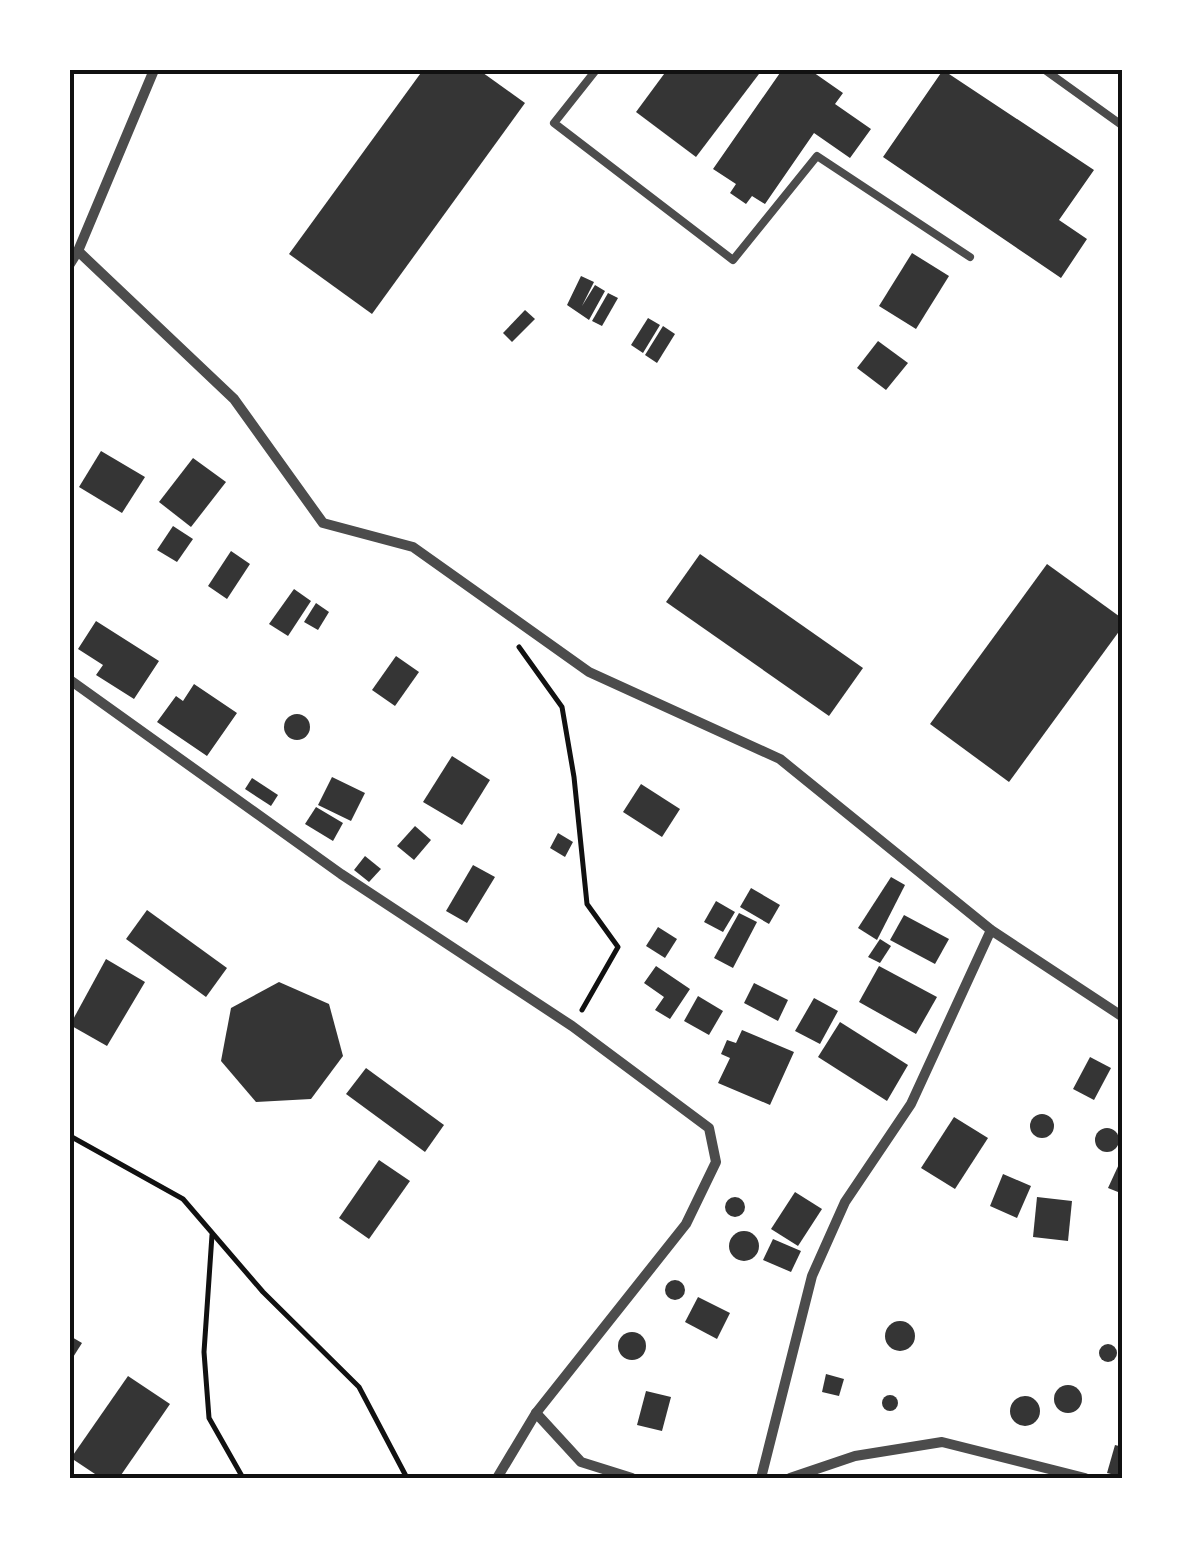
<svg xmlns="http://www.w3.org/2000/svg" width="1193" height="1548" font-family="'Fira Sans Condensed',sans-serif">
	<style>
		.building { fill: #353535 }
		.lines { fill: none; stroke-linecap: round; stroke-linejoin: round }
		.path { stroke: #111; stroke-width: 5 }
		.service { stroke: #4c4c4c; stroke-width: 8 }
		.minor { stroke: #4c4c4c; stroke-width: 10 }
		.neatline { fill: none; stroke: #111; stroke-width: 4 }
	</style>
	<rect width="100%" height="100%" fill="#fff"/>
	<g class="building">
		<polygon points="423,70 479,70 525,103 372,314 289,254"/>
		<polygon points="667,70 762,70 696,157 636,112"/>
		<polygon points="782,70 810,70 843,93 835,104 871,129 850,158 814,133 765,204 752,196 746,204 730,193 736,184 713,169"/>
		<polygon points="943,70 1094,170 1059,220 1087,239 1061,278 883,157"/>
		<polygon points="912,253 949,276 916,329 879,306"/>
		<polygon points="581,276 594,282 582,306 595,285 605,291 589,320 567,305"/>
		<polygon points="608,293 618,298 602,326 592,321"/>
		<polygon points="525,310 535,319 512,342 503,333"/>
		<polygon points="648,318 660,325 643,353 631,345"/>
		<polygon points="663,326 675,334 657,363 645,355"/>
		<polygon points="878,341 908,363 886,390 857,368"/>
		<polygon points="101,451 145,477 122,513 79,487"/>
		<polygon points="193,458 226,482 191,527 159,502"/>
		<polygon points="173,526 193,539 177,562 157,550"/>
		<polygon points="231,551 250,564 227,599 208,586"/>
		<polygon points="700,554 863,668 829,716 666,602"/>
		<polygon points="1047,564 1123,619 1123,626 1009,782 930,724"/>
		<polygon points="294,589 311,601 288,636 269,624"/>
		<polygon points="316,603 329,612 318,630 304,622"/>
		<polygon points="96,621 159,661 134,699 96,675 103,665 78,649"/>
		<polygon points="396,656 419,672 395,706 372,690"/>
		<polygon points="194,684 237,713 207,756 157,722 176,696 183,701"/>
		<circle cx="297" cy="727" r="13"/>
		<polygon points="452,756 490,780 462,825 423,802"/>
		<polygon points="332,777 365,793 351,821 318,805"/>
		<polygon points="252,778 278,795 271,806 245,789"/>
		<polygon points="641,784 680,809 662,837 623,812"/>
		<polygon points="316,807 343,823 333,841 305,824"/>
		<polygon points="415,826 431,840 414,860 397,846"/>
		<polygon points="558,833 573,842 565,857 550,848"/>
		<polygon points="365,856 381,869 369,882 354,870"/>
		<polygon points="473,865 495,877 467,923 446,911"/>
		<polygon points="891,877 905,885 877,940 858,928"/>
		<polygon points="751,888 780,905 769,924 740,907"/>
		<polygon points="716,901 735,912 723,932 704,922"/>
		<polygon points="147,910 227,968 206,997 126,939"/>
		<polygon points="739,913 757,922 733,968 714,958"/>
		<polygon points="904,915 949,939 935,964 890,940"/>
		<polygon points="658,927 677,939 665,958 646,946"/>
		<polygon points="880,939 891,946 880,963 868,957"/>
		<polygon points="106,959 145,982 107,1046 70,1025"/>
		<polygon points="656,966 690,989 670,1019 655,1010 664,997 644,983"/>
		<polygon points="879,966 937,997 916,1034 859,1002"/>
		<polygon points="279,982 329,1004 343,1056 311,1099 256,1102 221,1061 231,1008"/>
		<polygon points="754,983 788,1000 778,1021 744,1003"/>
		<polygon points="698,996 723,1011 709,1035 684,1021"/>
		<polygon points="814,998 838,1011 820,1044 795,1031"/>
		<polygon points="840,1022 908,1065 887,1101 818,1057"/>
		<polygon points="742,1030 794,1052 770,1105 718,1083 730,1058 721,1054 727,1040 736,1043"/>
		<polygon points="1090,1057 1111,1068 1094,1100 1073,1089"/>
		<polygon points="366,1068 444,1125 425,1152 346,1094"/>
		<circle cx="1042" cy="1126" r="12"/>
		<polygon points="954,1117 988,1138 955,1189 921,1168"/>
		<circle cx="1107" cy="1140" r="12"/>
		<polygon points="379,1160 410,1181 369,1239 339,1218"/>
		<polygon points="1120,1162 1123,1164 1123,1194 1108,1188"/>
		<polygon points="1003,1174 1031,1186 1017,1218 990,1206"/>
		<polygon points="795,1192 822,1209 798,1246 771,1229"/>
		<circle cx="735" cy="1207" r="10"/>
		<polygon points="1037,1197 1072,1201 1068,1241 1033,1237"/>
		<circle cx="744" cy="1246" r="15"/>
		<polygon points="773,1239 801,1251 791,1272 763,1260"/>
		<circle cx="675" cy="1290" r="10"/>
		<polygon points="698,1297 730,1313 717,1339 685,1322"/>
		<circle cx="900" cy="1336" r="15"/>
		<circle cx="632" cy="1346" r="14"/>
		<polygon points="70,1336 82,1343 70,1362"/>
		<circle cx="1108" cy="1353" r="9"/>
		<polygon points="826,1374 844,1379 839,1396 822,1392"/>
		<polygon points="128,1376 170,1404 119,1478 101,1478 71,1458"/>
		<circle cx="1068" cy="1399" r="14"/>
		<polygon points="646,1391 671,1397 662,1431 637,1425"/>
		<circle cx="890" cy="1403" r="8"/>
		<circle cx="1025" cy="1411" r="15"/>
		<polygon points="1115,1445 1123,1447 1123,1477 1107,1473"/>
	</g>
	<g class="lines">
		<g class="path">
			<polyline points="519,647 562,707 574,777 587,904 618,947 582,1010"/>
			<polyline points="70,1136 183,1199 263,1292 359,1387 407,1478"/>
			<polyline points="212,1235 204,1352 209,1418 243,1478"/>
		</g>
		<g class="service">
			<polyline points="596,70 554,123 733,260 817,156 970,257"/>
			<polyline points="1045,70 1123,126"/>
		</g>
		<g class="minor">
			<polyline points="78,251 154,70"/>
			<polyline points="70,264 78,251 234,399 323,523 413,547 589,672 780,759 991,930 1123,1017"/>
			<polyline points="70,680 341,874 572,1026 709,1128 716,1162 686,1224 536,1413 497,1478"/>
			<polyline points="536,1413 581,1462 632,1478"/>
			<polyline points="761,1478 812,1276 845,1202 911,1104 991,930"/>
			<polyline points="790,1478 855,1456 942,1442 1085,1478"/>
		</g>
	</g>
	<rect width="1193" height="1548" fill="none" stroke="#ffffff" stroke-width="145"/>
	<rect x="72" y="72" width="1048" height="1404" class="neatline"/>
</svg>
